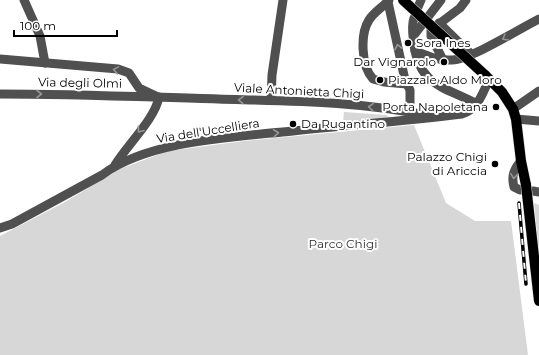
<svg xmlns="http://www.w3.org/2000/svg" width="539" height="355" font-family="Montserrat,sans-serif">
	<style>
		.green { fill: #d7d7d7 }
		.lines { fill: none; stroke-linecap: round; stroke-linejoin: round }
		.major-casing { stroke: #dbdbdb; stroke-width: 11 }
		.minor { stroke: #505050; stroke-width: 9 }
		.major { stroke: #000; stroke-width: 10 }
		.rail-casing { stroke: #000; stroke-width: 3.5 }
		.rail { stroke: #fff; stroke-width: 2; stroke-dasharray: 6; stroke-linecap: butt }
		.major-bridge-casing { stroke: #dbdbdb; stroke-width: 11; stroke-linecap: butt }
		.major-bridge { stroke: #000; stroke-width: 10 }
		.oneway { stroke: #969696 }
		.poi-dot { fill: #000; stroke: #fff; stroke-width: 1.5 }
		.labels { text-anchor: middle; stroke-width: 4; stroke-linejoin: round; paint-order: stroke }
		.poi-label { font-size: 12px; fill: #000; stroke: #fff; text-anchor: start }
		.street-label { font-size: 12px; fill: #000; stroke: #fff }
		.park-label { font-size: 12px; fill: #2e2e2e; stroke: #fff }
	</style>
	<rect width="100%" height="100%" fill="#fff"/>
	<g class="green">
		<polygon points="344,112 386,115 389,117 343,122"/>
		<polygon points="414,125 446,203 475,221 511,221 528,355 0,355 0,236 65,202 120,169 168,151 244,141"/>
		<polygon points="534,203 539,205 539,251"/>
	</g>
	<g class="lines">
		<defs>
			<polyline id="major" points="485,75 502,92 513,109 516,119 521,161 526,185"/>
		</defs>
		<use href="#major" class="major-casing"/>
		<g class="minor">
			<polyline points="24,0 40,36 45,63"/>
			<path d="M389,0C383,7 374,12 369,20C360,34 361,66 373,79L384,82L407,84"/>
			<polyline points="388,2 405,80 410,90 410,112"/>
			<polyline points="418,7 421,0"/>
			<path d="M414,18C411,26 413,36 414,45C420,87 446,87 477,104"/>
			<polyline points="439,23 471,54"/>
			<polyline points="414,35 441,0"/>
			<path d="M415,51C427,56 439,61 452,60C472,59 519,29 539,19"/>
			<polyline points="0,59 118,69 129,73 139,88 156,96"/>
			<polyline points="443,60 431,36 431,30 460,8 466,0"/>
			<path d="M0,94C73,94 145,97 218,99C288,101 361,101 430,116"/>
			<polyline points="271,100 272,75 283,0"/>
			<polyline points="513,109 539,91"/>
			<polyline points="516,119 539,121"/>
			<path d="M115,165C127,145 155,119 159,97"/>
			<path d="M520,190L514,187C511,176 514,169 521,161"/>
			<polyline points="533,191 539,192"/>
			<path d="M0,228L12,224L102,175C149,140 235,137 293,131C349,125 406,121 462,114C478,109 483,93 489,79"/>
		</g>
		<use href="#major" class="major"/>
		<defs>
			<polyline id="rail" points="519,203 526,284"/>
		</defs>
		<use href="#rail" class="rail-casing"/>
		<use href="#rail" class="rail"/>
		<defs>
			<g id="major-bridge">
				<polyline points="403,0 485,75"/>
				<polyline points="526,185 539,301"/>
			</g>
		</defs>
		<use href="#major-bridge" class="major-bridge-casing"/>
		<use href="#major-bridge" class="major-bridge"/>
	</g>
	<defs><path id="oneway-chevron" d="M-2-3.5L2.5 0L-2 3.5" fill="none" stroke-width="1.6" stroke-linecap="round" stroke-linejoin="round"/></defs>
	<g class="oneway">
		<use href="#oneway-chevron" transform="translate(505 38) rotate(150)"/>
		<use href="#oneway-chevron" transform="translate(398 47) rotate(-102)"/>
		<use href="#oneway-chevron" transform="translate(116 70) rotate(-170)"/>
		<use href="#oneway-chevron" transform="translate(39 94)"/>
		<use href="#oneway-chevron" transform="translate(241 100) rotate(-178)"/>
		<use href="#oneway-chevron" transform="translate(371 107) rotate(-175)"/>
		<use href="#oneway-chevron" transform="translate(140 130) rotate(127)"/>
		<use href="#oneway-chevron" transform="translate(276 133) rotate(-6)"/>
		<use href="#oneway-chevron" transform="translate(514 176) rotate(96)"/>
	</g>
	<g class="poi-dot">
		<circle cx="408" cy="43" r="4"/>
		<circle cx="444" cy="62" r="4"/>
		<circle cx="380" cy="80" r="4"/>
		<circle cx="496" cy="107" r="4"/>
		<circle cx="293" cy="124" r="4"/>
		<circle cx="495" cy="164" r="4"/>
	</g>
	<g class="labels">
		<g class="poi-label">
			<text x="416" y="47">Sora Ines</text>
			<text x="436" y="66" text-anchor="end">Dar Vignarolo</text>
			<text x="388" y="84">Piazzale Aldo Moro</text>
			<text x="488" y="111" text-anchor="end">Porta Napoletana</text>
			<text x="301" y="128">Da Rugantino</text>
			<text x="487" y="161" text-anchor="end">Palazzo Chigi<tspan x="487" dy="14">di Ariccia</tspan></text>
		</g>
		<g class="street-label">
			<text transform="translate(80 83) rotate(1)" y="4">Via degli Olmi</text>
			<text transform="translate(299 91) rotate(3)" y="4">Viale Antonietta Chigi</text>
			<text transform="translate(208 131) rotate(-9)" y="4">Via dell'Uccelliera</text>
		</g>
		<g class="park-label">
			<text x="343" y="248">Parco Chigi</text>
		</g>
	</g>
	<path d="M14 30v6h103v-6" fill="none" stroke="#000000" stroke-width="2"/>
	<text x="20" y="30" font-size="12" fill="#000000" stroke="#ffffff" stroke-width="3" paint-order="stroke">100 m</text>
</svg>
